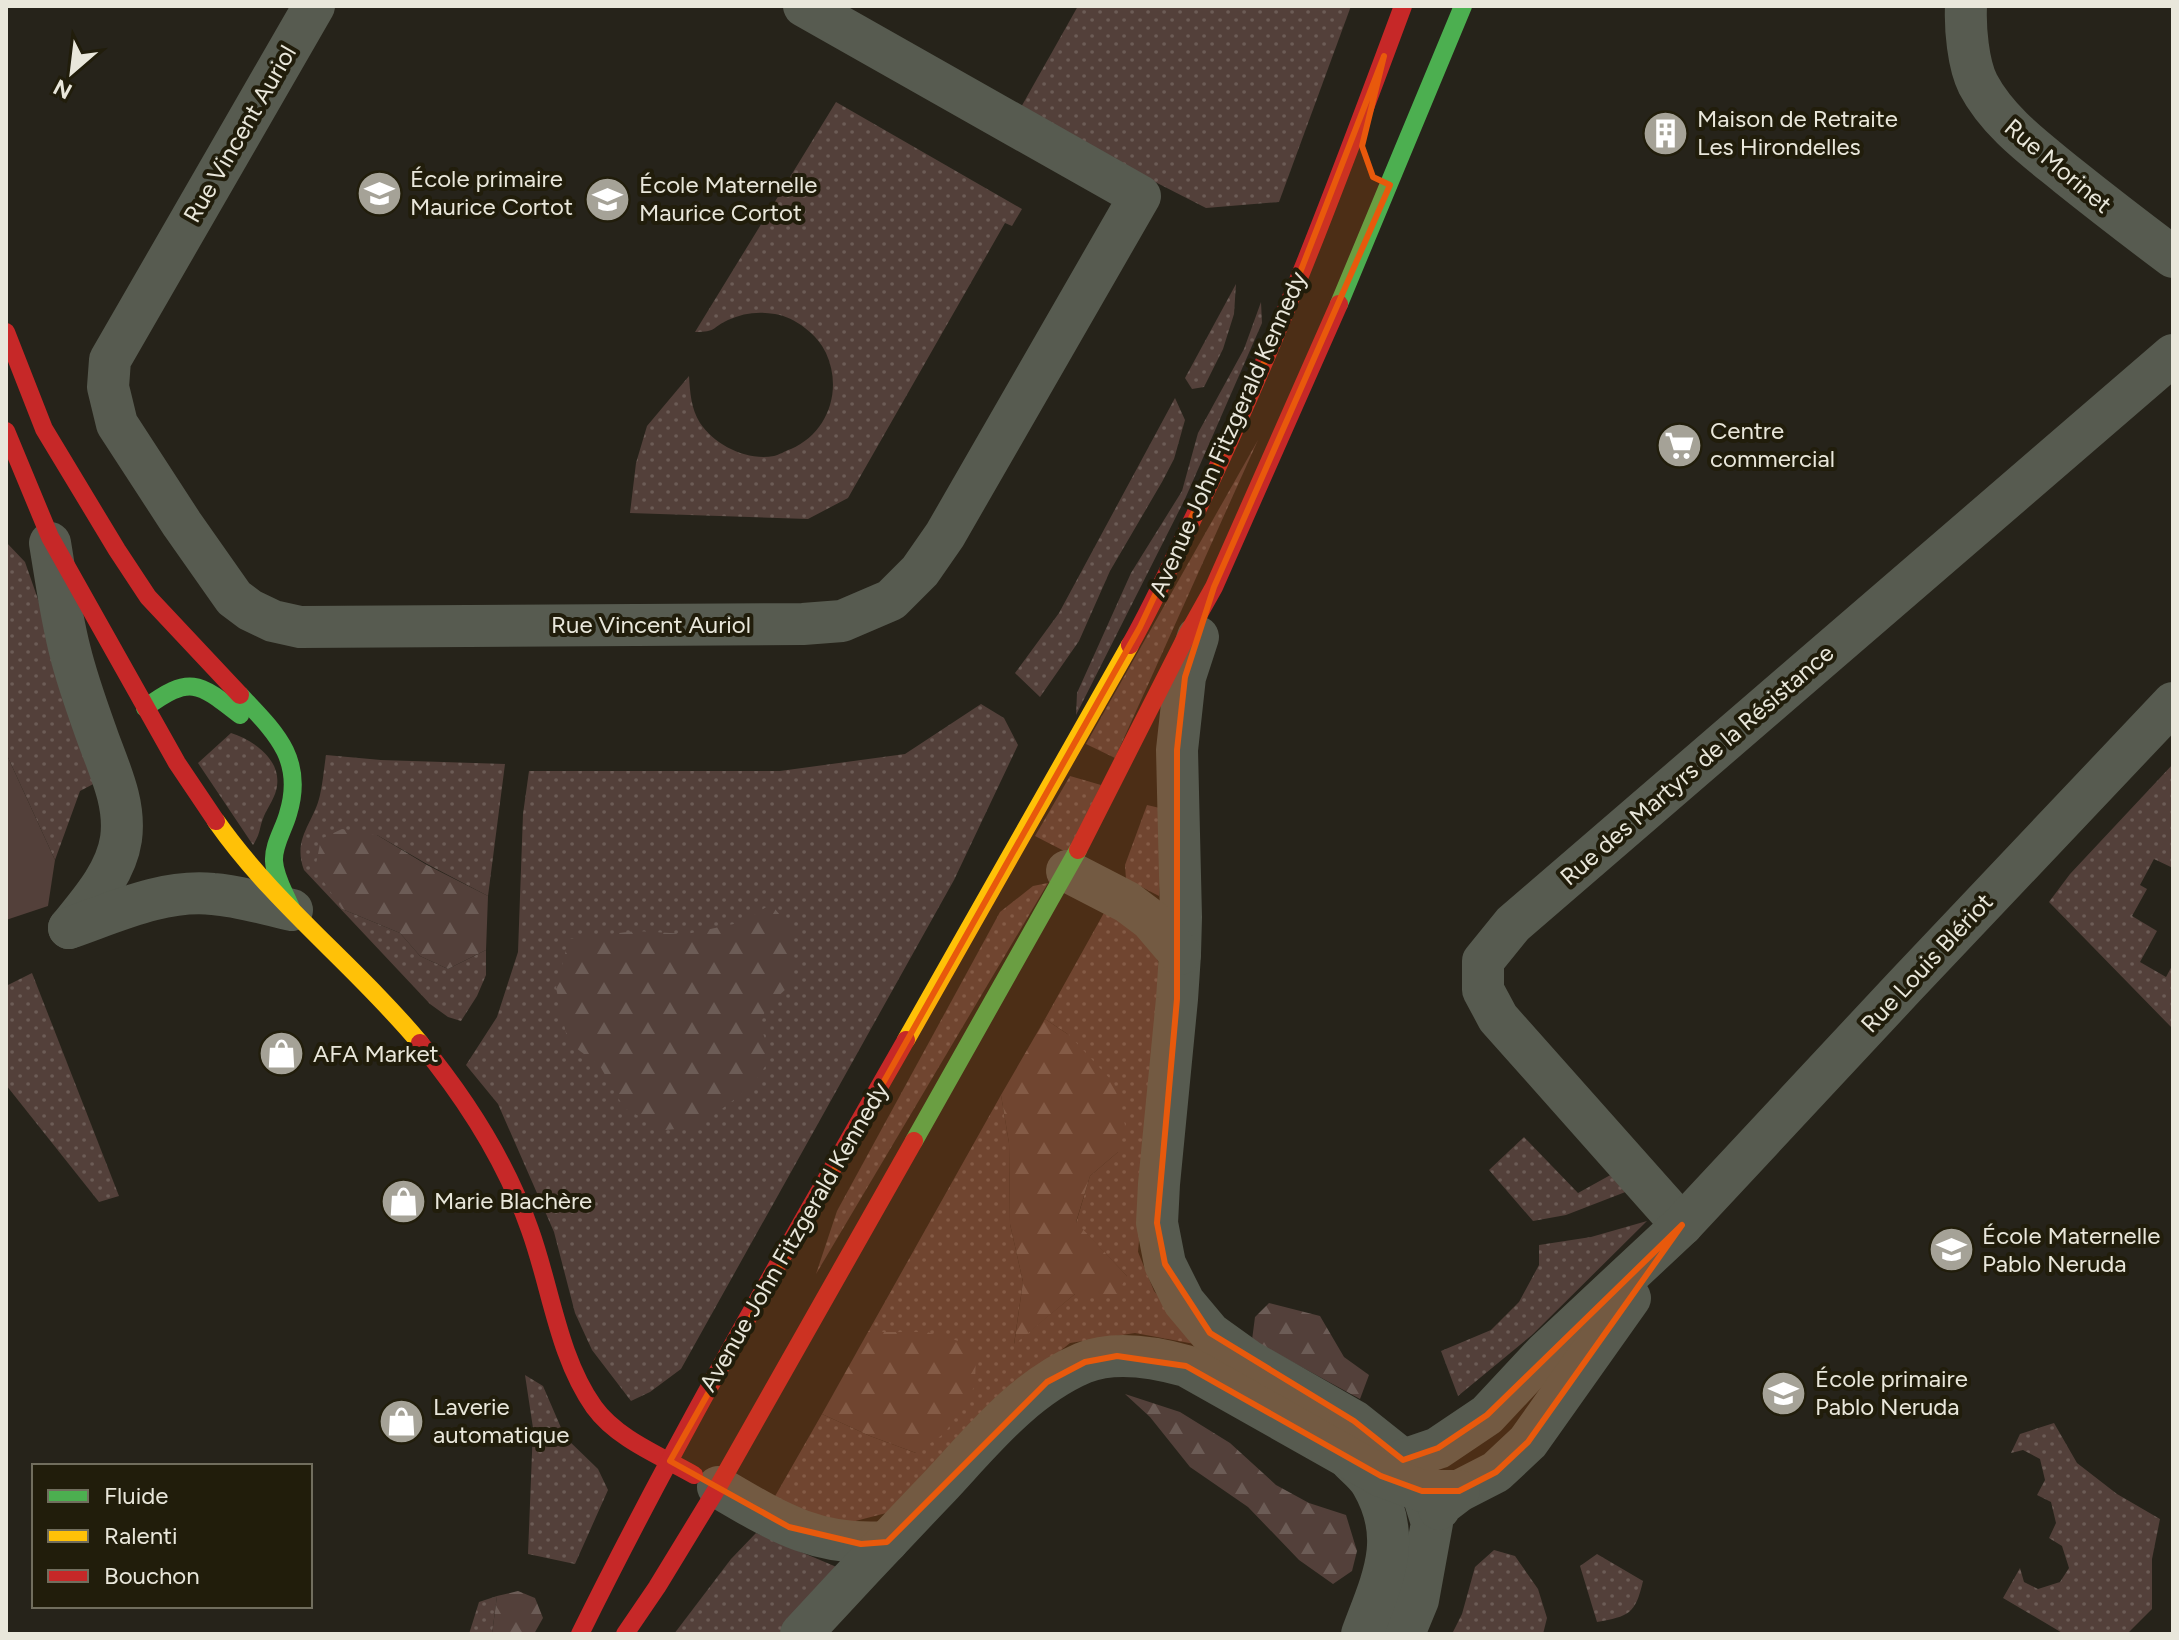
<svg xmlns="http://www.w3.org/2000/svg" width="2179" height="1640" font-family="Figtree,sans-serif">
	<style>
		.grass { fill: url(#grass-dots) }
		.forest { fill: url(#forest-firs) }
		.park { fill: #53403a }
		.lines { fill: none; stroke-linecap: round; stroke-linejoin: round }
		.street { stroke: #575b50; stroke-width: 42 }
		.fast { stroke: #4caf50; stroke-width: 18 }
		.slow { stroke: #ffc107; stroke-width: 18 }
		.jam { stroke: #c62828; stroke-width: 18 }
		.marked { fill: #e8590c; fill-opacity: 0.2; stroke: #e8590c; stroke-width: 6; stroke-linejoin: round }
		.labels { text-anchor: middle; stroke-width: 8; stroke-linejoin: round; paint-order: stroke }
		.poi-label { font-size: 24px; fill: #e9e7db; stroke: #211d0b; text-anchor: start }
		.street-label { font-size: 24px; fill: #e9e7db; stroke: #211d0b }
	</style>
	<defs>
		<pattern id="grass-dots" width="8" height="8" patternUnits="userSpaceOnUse" patternTransform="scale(2)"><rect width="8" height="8" fill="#53403a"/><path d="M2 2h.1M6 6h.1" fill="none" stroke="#6c5c56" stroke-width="1.8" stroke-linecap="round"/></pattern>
		<pattern id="forest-firs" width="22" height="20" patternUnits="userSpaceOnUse" patternTransform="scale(2)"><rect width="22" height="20" fill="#53403a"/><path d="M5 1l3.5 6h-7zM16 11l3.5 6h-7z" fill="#6c5c56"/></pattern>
	</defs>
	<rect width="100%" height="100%" fill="#26231a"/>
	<g class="grass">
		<polygon points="1078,6 1351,6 1279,202 1206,208 1116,162 1020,109"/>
		<path d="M836,102L1022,209L1012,226L1005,223L848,498L808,519L630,513L636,463L647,426L689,376C690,392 691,409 700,423C715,445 746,461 774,456C779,455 785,451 791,449C828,433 843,390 826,353C818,335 795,317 775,314C758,311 743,313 728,320C711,328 717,332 695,332Z"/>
		<polygon points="1236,284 1234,314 1223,349 1204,387 1192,389 1185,378"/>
		<polygon points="1261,302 1262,323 1185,499 1076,715 1077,693 1131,573 1182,491 1198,433 1244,349"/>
		<polygon points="1175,398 1185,420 1174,459 1162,482 1110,571 1079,641 1040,697 1015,673 1059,613"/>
		<polygon points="1258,440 1115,758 1086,744"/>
		<polygon points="6,542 25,562 101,780 80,791 55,860 6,753"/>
		<polygon points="981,704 1004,718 1018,745 954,880 681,1369 650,1392 631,1401 592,1350 575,1313 554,1232 498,1104 466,1065 497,1017 518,952 523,814 529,771 780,771 905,754"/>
		<path d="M231,733C253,740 281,759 277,786C276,796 268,807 264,816C259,828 261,833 253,845L198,763Z"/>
		<path d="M326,755L381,760L505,764L488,896L427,864L377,835L342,909L400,933L420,956L448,969L486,950V975L477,996L461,1021L448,1017L430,1004L304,870C292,838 314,823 320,795C323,782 324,768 326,755Z"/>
		<polygon points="2173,764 2173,868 2154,859 2140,885 2147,889 2132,916 2157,931 2140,962 2166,977 2173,964 2173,1029 2049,902 2070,874"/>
		<polygon points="1070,776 1101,785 1068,853 1035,836"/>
		<polygon points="1147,805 1164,809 1159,896 1126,879 1125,865"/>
		<polygon points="1048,883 816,1274 837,1211 1000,912 1033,886"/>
		<polygon points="1105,911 1151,943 1163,974 1138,1252 1154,1291 1200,1345 1135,1333 1070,1343 988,1410 894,1511 840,1525 774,1498 822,1414 870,1436 916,1453 927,1332 868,1332 1001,1095 1009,1143 1010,1224 1023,1282 1014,1344 1075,1294 1127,1276 1076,1223 1090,1176 1118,1152 1069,1035 1045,1019"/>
		<polygon points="32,973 119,1196 99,1202 6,1085 6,986"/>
		<polygon points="1524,1137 1578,1193 1614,1173 1628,1191 1566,1215 1533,1221 1489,1170"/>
		<polygon points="1647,1221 1532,1335 1458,1396 1441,1351 1491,1330 1519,1302 1539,1265 1539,1245 1591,1237"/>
		<polygon points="525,1375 543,1386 565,1437 598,1469 608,1490 575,1564 528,1554 533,1428"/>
		<polygon points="2054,1423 2077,1463 2117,1494 2160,1519 2152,1559 2152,1609 2127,1634 2064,1634 2003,1598 2020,1568 2024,1582 2038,1589 2060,1582 2069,1568 2062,1546 2049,1538 2056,1523 2051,1502 2037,1495 2045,1480 2040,1459 2023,1450 2011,1453 2020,1434"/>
		<polygon points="756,1533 839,1568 785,1634 674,1634 731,1559"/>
		<polygon points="1494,1550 1515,1556 1538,1589 1547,1618 1543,1634 1452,1634 1462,1614 1475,1567"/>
		<path d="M1597,1554L1643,1581C1635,1615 1629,1616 1597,1622L1580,1566Z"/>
		<polygon points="497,1596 492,1634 469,1634 479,1602"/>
	</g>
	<g class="forest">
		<polygon points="342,829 377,835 427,865 488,896 486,950 448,969 420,956 400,933 342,909 315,869 321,839"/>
		<polygon points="771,904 792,930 791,984 766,1008 760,1026 772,1056 752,1086 698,1127 665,1130 624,1108 600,1066 568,1042 556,988 569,939 636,931 687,934 743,922"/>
		<polygon points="1045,1019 1069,1035 1114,1083 1125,1125 1118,1152 1090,1176 1076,1222 1127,1276 1115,1298 1075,1294 1014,1345 1023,1282 1010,1224 1009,1143 1001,1095"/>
		<polygon points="1269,1303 1320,1316 1344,1357 1369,1375 1360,1399 1252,1340 1255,1317"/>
		<polygon points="868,1332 927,1332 976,1346 975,1386 945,1433 916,1453 870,1436 822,1414"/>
		<polygon points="1125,1394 1180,1412 1230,1443 1276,1485 1309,1503 1346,1515 1357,1551 1352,1571 1333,1584 1299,1560 1248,1507 1190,1467 1150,1417"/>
		<polygon points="518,1591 535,1598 543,1618 534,1634 492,1634 497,1596"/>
	</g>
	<polygon class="park" points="6,753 55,860 48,906 6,920"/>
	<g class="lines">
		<g class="street">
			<polyline points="314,6 110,360 108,387 117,424 182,524 234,598 250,610 273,621 300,627 803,624 842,621 891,600 920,571 945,535 1140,196 804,6"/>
			<path d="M1966,6C1965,28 1968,64 1978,84C1998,122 2034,148 2067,175C2102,203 2137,230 2173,257"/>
			<path d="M50,543C56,579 61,616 70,651C77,680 88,710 98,738C110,771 126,804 121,839C116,873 90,902 69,928"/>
			<polyline points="1198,637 1185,677 1177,750 1181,917 1180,954 1177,999 1159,1184 1157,1223 1165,1264 1184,1302 1210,1333 1249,1361 1354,1421 1403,1460 1422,1491 1432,1523 1418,1600 1404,1634"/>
			<polyline points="1067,871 1127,902 1151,920 1180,954"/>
			<path d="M69,928C115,912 163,889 213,894C239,896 266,904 292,910"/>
			<polyline points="1682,1225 1498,1018 1483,990 1483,961 1513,924 2173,355"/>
			<polyline points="1403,1460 1438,1448 1487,1415 1545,1353 1682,1225 1904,987 2173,703"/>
			<path d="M1351,1461C1358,1468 1367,1475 1372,1484C1404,1539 1382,1580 1362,1634"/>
			<path d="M718,1487C776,1521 816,1547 887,1542"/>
			<polyline points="1439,1509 1442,1504 1459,1491 1496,1472 1528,1442 1630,1298"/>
			<path d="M801,1634C847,1584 893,1535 940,1486C982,1441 1024,1388 1083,1363C1115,1350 1154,1357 1186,1366L1381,1476L1422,1491H1459"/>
		</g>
		<g class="fast">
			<polyline points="1339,304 1463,6"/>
			<path d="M240,695C275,732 305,759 288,814C284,829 273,845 274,861C275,878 285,893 291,908"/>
			<path d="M145,708C190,675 198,682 240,715"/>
			<polyline points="914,1141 1078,850"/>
		</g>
		<g class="slow">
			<path d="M216,821C274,904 355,965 420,1043"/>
			<polyline points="906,1040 1130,645"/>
		</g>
		<g class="jam">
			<polyline points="6,332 44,429 117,550 148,597 240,695"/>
			<polyline points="6,431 50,537 177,763 216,821"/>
			<path d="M1130,645C1151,608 1169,569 1187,531C1271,360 1337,184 1403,6"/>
			<polyline points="1078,850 1186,637 1214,587 1339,304"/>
			<path d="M420,1043C466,1099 506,1161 530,1230C551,1288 558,1356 594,1407C617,1439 661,1456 694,1475"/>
			<path d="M580,1634C680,1431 794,1236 906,1040"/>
			<polyline points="625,1634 657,1587 718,1487 914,1141"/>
		</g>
	</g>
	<path class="marked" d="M1384,56L1362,146L1373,177L1390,185L1214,587L1185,677L1177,750V999L1157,1223L1165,1264L1210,1333L1354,1421L1403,1460L1438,1448L1487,1415L1682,1225L1528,1442L1496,1472L1459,1491H1422L1381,1476L1186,1366L1117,1356L1085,1362L1047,1382L887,1542L861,1544L789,1527L670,1461L1140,627L1270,350Z"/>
	<defs>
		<symbol id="building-disc" viewBox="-11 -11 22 22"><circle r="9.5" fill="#a5a297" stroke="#211d0b"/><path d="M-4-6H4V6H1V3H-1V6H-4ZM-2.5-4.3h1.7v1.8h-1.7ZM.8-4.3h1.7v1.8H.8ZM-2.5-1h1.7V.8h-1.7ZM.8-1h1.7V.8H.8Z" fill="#fff"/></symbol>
		<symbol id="school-disc" viewBox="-11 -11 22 22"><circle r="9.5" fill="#a5a297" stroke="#211d0b"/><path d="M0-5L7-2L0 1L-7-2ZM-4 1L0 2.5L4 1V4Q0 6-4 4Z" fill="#fff"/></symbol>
		<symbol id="supermarket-disc" viewBox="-11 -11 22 22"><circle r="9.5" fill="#a5a297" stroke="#211d0b"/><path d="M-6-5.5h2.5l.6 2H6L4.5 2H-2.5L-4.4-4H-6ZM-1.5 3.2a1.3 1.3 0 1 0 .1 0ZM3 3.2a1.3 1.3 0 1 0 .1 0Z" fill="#fff"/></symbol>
		<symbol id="shop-disc" viewBox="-11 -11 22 22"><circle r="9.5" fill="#a5a297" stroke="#211d0b"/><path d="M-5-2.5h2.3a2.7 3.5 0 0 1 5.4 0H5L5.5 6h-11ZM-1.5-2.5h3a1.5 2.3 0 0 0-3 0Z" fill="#fff"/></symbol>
	</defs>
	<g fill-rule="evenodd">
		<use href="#building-disc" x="1640" y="108" width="51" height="51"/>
		<use href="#school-disc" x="354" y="168" width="51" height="51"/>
		<use href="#school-disc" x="582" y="174" width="51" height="51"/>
		<use href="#supermarket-disc" x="1654" y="420" width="51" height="51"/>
		<use href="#shop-disc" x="256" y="1028" width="51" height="51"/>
		<use href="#shop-disc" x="378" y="1176" width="51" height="51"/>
		<use href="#school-disc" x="1926" y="1224" width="51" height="51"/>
		<use href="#school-disc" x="1758" y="1368" width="51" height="51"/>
		<use href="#shop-disc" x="376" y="1396" width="51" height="51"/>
	</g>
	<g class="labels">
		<g class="poi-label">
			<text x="1697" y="127">Maison de Retraite<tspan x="1697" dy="28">Les Hirondelles</tspan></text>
			<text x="410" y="187">École primaire<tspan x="410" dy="28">Maurice Cortot</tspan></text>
			<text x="639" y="193">École Maternelle<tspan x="639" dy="28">Maurice Cortot</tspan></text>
			<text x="1710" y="439">Centre<tspan x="1710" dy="28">commercial</tspan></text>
			<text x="313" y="1062">AFA Market</text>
			<text x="434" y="1209">Marie Blachère</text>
			<text x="1982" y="1244">École Maternelle<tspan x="1982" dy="28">Pablo Neruda</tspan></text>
			<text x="1815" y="1387">École primaire<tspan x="1815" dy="28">Pablo Neruda</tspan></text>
			<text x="433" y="1415">Laverie<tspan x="433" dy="28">automatique</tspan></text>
		</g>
		<g class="street-label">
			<text transform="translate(240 134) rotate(-60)" y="8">Rue Vincent Auriol</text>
			<text transform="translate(2058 166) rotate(40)" y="8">Rue Morinet</text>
			<text transform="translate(1228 434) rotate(-66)" y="8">Avenue John Fitzgerald Kennedy</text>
			<text x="651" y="633">Rue Vincent Auriol</text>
			<text transform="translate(1697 765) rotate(-41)" y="8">Rue des Martyrs de la Résistance</text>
			<text transform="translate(1927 963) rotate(-47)" y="8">Rue Louis Blériot</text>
			<text transform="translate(794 1237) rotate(-60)" y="8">Avenue John Fitzgerald Kennedy</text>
		</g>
	</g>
	<rect width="2179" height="1640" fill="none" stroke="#e9e7db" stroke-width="16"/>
	<rect x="32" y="1464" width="280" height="144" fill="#211d0b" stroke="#716e5e" stroke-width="2"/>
	<rect x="48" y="1490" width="40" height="12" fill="#4caf50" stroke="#716e5e" stroke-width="2"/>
	<text x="104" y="1504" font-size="24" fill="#e9e7db">Fluide</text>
	<rect x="48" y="1530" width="40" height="12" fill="#ffc107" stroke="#716e5e" stroke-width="2"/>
	<text x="104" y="1544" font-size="24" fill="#e9e7db">Ralenti</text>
	<rect x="48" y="1570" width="40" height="12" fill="#c62828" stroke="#716e5e" stroke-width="2"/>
	<text x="104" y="1584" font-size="24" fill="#e9e7db">Bouchon</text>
	<g transform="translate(72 72) rotate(208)" stroke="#211d0b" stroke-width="6" paint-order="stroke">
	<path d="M0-6L14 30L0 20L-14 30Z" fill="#e9e7db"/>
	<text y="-12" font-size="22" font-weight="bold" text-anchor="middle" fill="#e9e7db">N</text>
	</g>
</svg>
